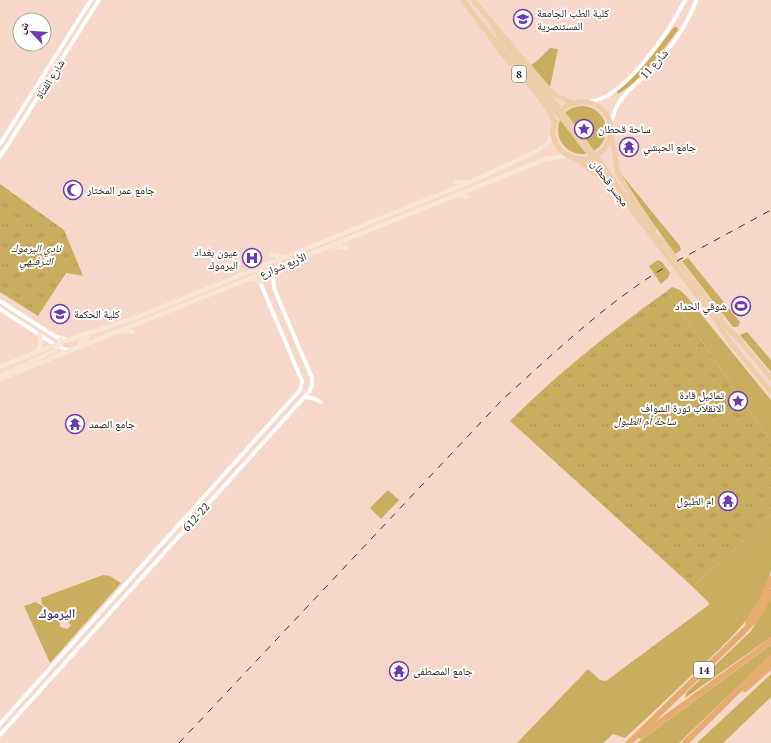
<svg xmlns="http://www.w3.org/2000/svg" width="771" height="743" font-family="'PT Serif','Noto Naskh Arabic',serif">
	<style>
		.grass { fill: #caad5f }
		.park { fill: url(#park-tufts) }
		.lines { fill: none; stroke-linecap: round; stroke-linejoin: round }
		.tertiary { stroke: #fff; stroke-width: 4 }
		.secondary { stroke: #f7e6d4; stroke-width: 4.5 }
		.primary { stroke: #efcda9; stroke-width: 5 }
		.motorway { stroke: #e4ac6f; stroke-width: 6 }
		.rail { stroke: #40332d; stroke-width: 1; stroke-dasharray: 7 7; stroke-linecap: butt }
		.labels { text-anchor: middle; stroke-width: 4; stroke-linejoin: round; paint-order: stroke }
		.shield { fill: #fff; stroke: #665f5b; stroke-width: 1 }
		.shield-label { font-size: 10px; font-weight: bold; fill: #251a15 }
		.poi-label { font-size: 11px; fill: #251a15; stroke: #fff; text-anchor: start }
		.street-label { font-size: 11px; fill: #251a15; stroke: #fff }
		.park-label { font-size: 11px; font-style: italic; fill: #352904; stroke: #fff }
		.quarter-label { font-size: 13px; font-weight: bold; fill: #4a3571; stroke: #fff }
	</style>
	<defs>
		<pattern id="park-tufts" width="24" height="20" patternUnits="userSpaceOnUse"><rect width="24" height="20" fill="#caad5f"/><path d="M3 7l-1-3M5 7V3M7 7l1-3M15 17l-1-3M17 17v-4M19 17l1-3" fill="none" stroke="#ad9452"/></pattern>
	</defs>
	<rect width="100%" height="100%" fill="#f7d7c9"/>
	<g class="grass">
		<path d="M674,27H677L678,30C661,52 643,79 618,94L616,91L651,57Z"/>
		<polygon points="550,48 558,49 550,87 531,65 537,61"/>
		<circle cx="582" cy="130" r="24"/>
		<polygon points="621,174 680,246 681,250 675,254 626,185"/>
		<polygon points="688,258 740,322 738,327 733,327 682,261"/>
		<polygon points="658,260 662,262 670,273 668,278 661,284 649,266"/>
		<polygon points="672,287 680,290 688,298 771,400 771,442 667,291"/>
		<polygon points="747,332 771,360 771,372 740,335"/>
		<polygon points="388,490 399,500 381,519 370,508"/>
		<path d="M771,515C771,533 771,553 771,570C762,613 724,645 694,673C671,695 648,717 625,738L613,734L603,743H517L588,669L600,680L606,681L710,604L693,587Z"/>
		<polygon points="103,575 110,576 121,583 50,663 24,606 35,602 41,605 60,623 60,627 68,629 71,625 64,619 62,621 42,604 41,598"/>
		<polygon points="771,598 771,637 685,698 686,693 751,631"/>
		<polygon points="771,645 771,655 679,743 637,743"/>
		<polygon points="771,674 771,697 723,743 697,743"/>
	</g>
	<g class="park">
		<polygon points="0,184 64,230 83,276 66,273 38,316 0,292"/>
		<path d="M667,291L771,442V515L693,587L510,421C558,373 611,331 667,291Z"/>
	</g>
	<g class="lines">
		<g class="tertiary">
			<path d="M588,102C624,100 670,30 685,0"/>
			<path d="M611,125C615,95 637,86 655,65C672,46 688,24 696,0"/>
			<polyline points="0,144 91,0"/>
			<polyline points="0,157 99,0"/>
			<polyline points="0,301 56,337 64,339"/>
			<polyline points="0,309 55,345 70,351"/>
			<polyline points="304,397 313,398 321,402"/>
			<polyline points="0,724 300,390 302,381 260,282"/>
			<polyline points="0,735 309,392 312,385 312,378 278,298 274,287 273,276"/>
		</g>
		<g class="secondary">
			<polyline points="455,182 466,182"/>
			<polyline points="459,195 467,197"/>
			<polyline points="332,246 346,248"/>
			<polyline points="272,255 283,257"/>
			<polyline points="273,276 276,268"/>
			<polyline points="250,278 260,282"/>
			<polyline points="123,331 133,332"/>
			<polyline points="81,347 80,342 87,338 90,333"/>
			<polyline points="38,351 41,342 39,334"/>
			<polyline points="0,367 67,340 135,318 470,182 537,151 548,143 553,134"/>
			<polyline points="0,376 54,351 58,346 61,339"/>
			<polyline points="0,379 546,159 567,156"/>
		</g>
		<g class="primary">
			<polyline points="463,0 484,28"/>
			<polyline points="473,0 547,88 557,96 573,103"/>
			<polyline points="490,21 499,36 559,108 660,242"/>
			<polyline points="483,26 564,121 713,316 732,345"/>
			<path d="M489,35C507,66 541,89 554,122"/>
			<path d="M562,109C596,84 631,129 598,155"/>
			<path d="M555,121C547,144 567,162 589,159"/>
			<polyline points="611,132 618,174 654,230"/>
			<polyline points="576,159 598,175 613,192"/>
			<polyline points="660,238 721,317"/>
			<polyline points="716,315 738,339"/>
			<polyline points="736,336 771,378"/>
			<polyline points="731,343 771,392"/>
		</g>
		<g class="motorway">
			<polyline points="748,622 762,600 771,579"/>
			<polyline points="745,689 771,666"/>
			<polyline points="641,736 771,641"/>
			<polyline points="629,743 744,631 758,616 771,592"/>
			<polyline points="685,743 771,658"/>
		</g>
		<g class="rail">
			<polyline points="677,261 771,210"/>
			<path d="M179,743L502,400C555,352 608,301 669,265"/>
		</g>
	</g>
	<defs>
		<symbol id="university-ring" viewBox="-11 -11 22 22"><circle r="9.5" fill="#fff" stroke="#6a3ab2" stroke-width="1.5"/><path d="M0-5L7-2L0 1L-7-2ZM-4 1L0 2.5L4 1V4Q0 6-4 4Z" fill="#6a3ab2"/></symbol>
		<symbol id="sight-ring" viewBox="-11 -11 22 22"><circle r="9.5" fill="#fff" stroke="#6a3ab2" stroke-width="1.5"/><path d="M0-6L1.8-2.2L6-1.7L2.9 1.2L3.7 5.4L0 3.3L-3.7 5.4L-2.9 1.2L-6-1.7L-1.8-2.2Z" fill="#6a3ab2"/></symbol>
		<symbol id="temple-ring" viewBox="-11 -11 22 22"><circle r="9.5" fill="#fff" stroke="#6a3ab2" stroke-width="1.5"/><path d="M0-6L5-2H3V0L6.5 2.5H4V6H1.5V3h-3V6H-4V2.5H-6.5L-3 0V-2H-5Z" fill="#6a3ab2"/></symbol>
		<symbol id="mosque-ring" viewBox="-11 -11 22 22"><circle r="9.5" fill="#fff" stroke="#6a3ab2" stroke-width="1.5"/><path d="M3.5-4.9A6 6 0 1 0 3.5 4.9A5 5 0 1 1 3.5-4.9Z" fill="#6a3ab2"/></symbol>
		<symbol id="hospital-ring" viewBox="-11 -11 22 22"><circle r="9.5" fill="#fff" stroke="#6a3ab2" stroke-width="1.5"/><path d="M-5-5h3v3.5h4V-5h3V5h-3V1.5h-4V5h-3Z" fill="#6a3ab2"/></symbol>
		<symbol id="stadium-ring" viewBox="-11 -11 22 22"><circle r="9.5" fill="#fff" stroke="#6a3ab2" stroke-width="1.5"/><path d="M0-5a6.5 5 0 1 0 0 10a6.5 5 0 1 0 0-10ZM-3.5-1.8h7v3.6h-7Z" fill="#6a3ab2"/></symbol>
	</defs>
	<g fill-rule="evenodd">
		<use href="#university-ring" x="512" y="8" width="22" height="22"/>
		<use href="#sight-ring" x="573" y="118" width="22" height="22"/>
		<use href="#temple-ring" x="618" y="136" width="22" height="22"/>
		<use href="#mosque-ring" x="62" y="179" width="22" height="22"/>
		<use href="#hospital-ring" x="241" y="247" width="22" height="22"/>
		<use href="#stadium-ring" x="730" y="295" width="22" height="22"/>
		<use href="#university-ring" x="49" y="303" width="22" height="22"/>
		<use href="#sight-ring" x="727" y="390" width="22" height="22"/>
		<use href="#temple-ring" x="64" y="413" width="22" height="22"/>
		<use href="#temple-ring" x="717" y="490" width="22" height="22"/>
		<use href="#temple-ring" x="388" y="660" width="22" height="22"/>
	</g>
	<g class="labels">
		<g class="shield">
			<rect x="512" y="66" width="14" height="16" rx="3"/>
			<rect x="694" y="662" width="20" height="16" rx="3"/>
		</g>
		<g class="shield-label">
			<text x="519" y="78">8</text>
			<text x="704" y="674">14</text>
		</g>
		<g class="poi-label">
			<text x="537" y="17">كلية الطب الجامعة<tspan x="537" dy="13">المستنصرية</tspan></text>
			<text x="598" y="133">ساحة قحطان</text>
			<text x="643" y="151">جامع الحبشي</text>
			<text x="87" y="194">جامع عمر المختار</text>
			<text x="238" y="256" text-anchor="end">عيون بغداد<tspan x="238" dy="13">اليرموك</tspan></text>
			<text x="727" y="310" text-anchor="end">شوقي الحداد</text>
			<text x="74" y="318">كلية الحكمة</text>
			<text x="724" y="399" text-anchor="end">تماثيل قادة<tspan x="724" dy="13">الانقلاب ثورة الشواف</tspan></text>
			<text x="89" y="428">جامع الصمد</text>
			<text x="714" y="505" text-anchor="end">ام الطبول</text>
			<text x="413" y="675">جامع المصطفى</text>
		</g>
		<g class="street-label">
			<text transform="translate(654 64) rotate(-48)" y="4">شارع 11</text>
			<text transform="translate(50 79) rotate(-58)" y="4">شارع الفتاة</text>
			<text transform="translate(610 183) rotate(53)" y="4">مجسر قحطان</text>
			<text transform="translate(283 265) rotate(-22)" y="4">الأربع شوارع</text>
			<text transform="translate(196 517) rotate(-48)" y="4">612-22</text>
		</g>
		<g class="park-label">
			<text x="36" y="252">نادي اليرموك<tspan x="36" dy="13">الترفيهي</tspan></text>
			<text x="645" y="425">ساحة أم الطبول</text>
		</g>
		<g class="quarter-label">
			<text x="57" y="618">اليرموك</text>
		</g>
	</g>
	<g transform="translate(32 32) rotate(295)"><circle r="19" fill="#ffffff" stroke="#a8a3a1"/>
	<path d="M0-3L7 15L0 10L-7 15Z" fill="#6a3ab2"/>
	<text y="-6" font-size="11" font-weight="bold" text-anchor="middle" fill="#251a15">ش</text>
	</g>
</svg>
